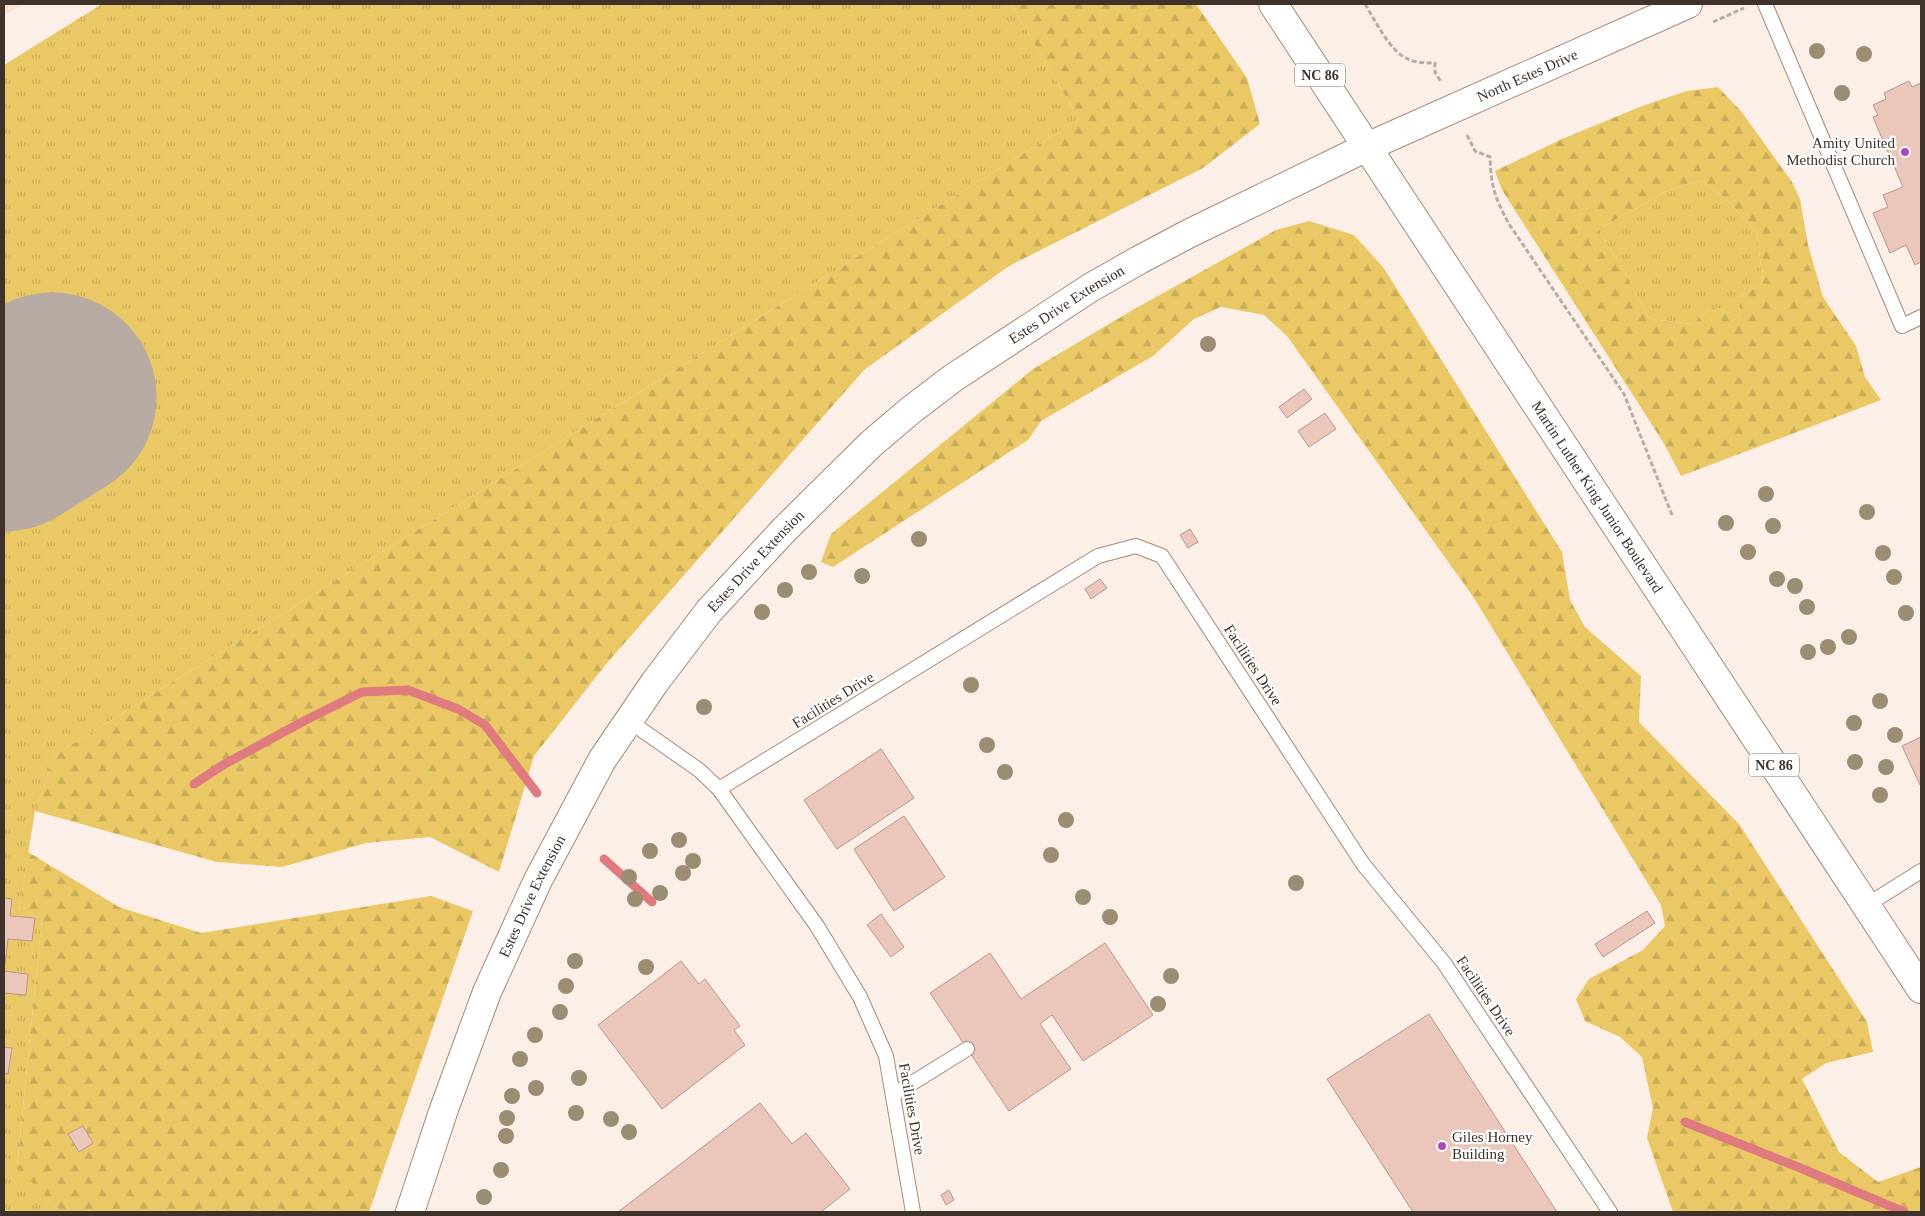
<svg xmlns="http://www.w3.org/2000/svg" width="1925" height="1216" font-family="'Times New Roman',serif">
	<style>
		.built { fill: #fae3d4 }
		.grass { fill: url(#grass-tufts) }
		.forest { fill: url(#forest-firs); fill-rule: evenodd }
		.lines { fill: none; stroke-linecap: round; stroke-linejoin: round }
		.stream { stroke: #df7b7f; stroke-width: 9 }
		.runway { stroke: #b7aaa2; stroke-width: 209 }
		.building { fill: #eac6bb; stroke: #b9968c }
		.service-casing { stroke: #a68977; stroke-width: 16 }
		.secondary-casing { stroke: #a68977; stroke-width: 30 }
		.primary-casing { stroke: #a68977; stroke-width: 30 }
		.path { stroke: #b9aca4; stroke-width: 3; stroke-dasharray: 5 2.5; stroke-linecap: butt }
		.service { stroke: #fff; stroke-width: 14 }
		.secondary { stroke: #fff; stroke-width: 28 }
		.primary { stroke: #fff; stroke-width: 28 }
		.tree { fill: #9a8d71 }
		.poi-dot { fill: #aa4bb4; stroke: #fff; stroke-width: 2 }
		.labels { text-anchor: middle; stroke-width: 4.5; stroke-linejoin: round; paint-order: stroke }
		.shield { fill: #fff; stroke: #78706a; stroke-width: 1 }
		.shield-label { font-size: 14px; font-weight: bold; fill: #3e322a }
		.street-label { font-size: 15px; fill: #3e322a; stroke: #fff }
		.poi-label { font-size: 15px; fill: #3e322a; stroke: #fff; text-anchor: end }
	</style>
	<defs>
		<pattern id="grass-tufts" width="24" height="20" patternUnits="userSpaceOnUse" patternTransform="scale(1.25)"><rect width="24" height="20" fill="#e9c865"/><path d="M3 7l-1-3M5 7V3M7 7l1-3M15 17l-1-3M17 17v-4M19 17l1-3" fill="none" stroke="#c9ac58"/></pattern>
		<pattern id="forest-firs" width="22" height="20" patternUnits="userSpaceOnUse" patternTransform="scale(1.25)"><rect width="22" height="20" fill="#e9c865"/><path d="M5 1l3.5 6h-7zM16 11l3.5 6h-7z" fill="#c9ac58"/></pattern>
	</defs>
	<rect width="100%" height="100%" fill="#fcefe7"/>
	<polygon class="built" points="4,4 23,4 4,16"/>
	<g class="grass">
		<polygon points="102,4 1011,4 1079,119 55,755 35,811 19,910 42,918 17,1166 61,1212 4,1212 4,65"/>
		<polygon points="1701,180 1726,199 1757,233 1763,283 1739,297 1740,317 1713,307 1692,324 1649,319 1625,272 1598,230 1664,192"/>
	</g>
	<g class="forest">
		<polygon points="1011,4 1196,4 1247,78 1260,124 1203,168 1009,266 864,370 607,663 534,756 499,872 430,837 366,843 282,867 217,862 35,811 55,755 1079,119"/>
		<path d="M1718,87L1741,111L1792,182L1800,199L1808,245L1823,297L1856,346L1865,377L1881,400L1681,476L1663,442L1502,190L1495,171L1562,139L1642,106L1687,91ZM1701,180L1726,199L1757,233L1763,283L1739,297L1740,317L1713,307L1692,324L1649,319L1625,272L1598,230L1664,192Z"/>
		<polygon points="1309,221 1354,235 1383,267 1562,552 1570,600 1585,627 1641,676 1639,722 1739,824 1867,1022 1873,1052 1826,1063 1802,1079 1839,1152 1878,1182 1921,1167 1921,1212 1673,1212 1647,1138 1653,1108 1642,1057 1620,1037 1585,1021 1576,999 1589,979 1643,950 1665,926 1661,905 1474,598 1287,336 1264,315 1221,307 1194,319 1153,356 1041,421 1028,440 833,567 821,562 831,534 1033,369 1131,311 1276,230"/>
		<polygon points="28,852 119,907 201,933 431,896 473,911 369,1212 61,1212 17,1167 42,918 19,911"/>
	</g>
	<g class="lines">
		<g class="stream">
			<polyline points="194,784 223,765 304,721 362,692 408,690 458,709 485,725 537,793"/>
			<polyline points="604,859 652,902"/>
			<polyline points="1685,1122 1798,1167 1904,1212"/>
		</g>
		<polyline class="runway" points="4,427 52,397"/>
	</g>
	<g class="building">
		<polygon points="1909,81 1912,87 1921,83 1921,262 1915,265 1906,245 1890,253 1873,213 1888,207 1883,195 1903,187 1873,117 1878,115 1873,105 1886,99 1884,93"/>
		<polygon points="1304,389 1312,399 1287,418 1279,407"/>
		<polygon points="1325,413 1336,429 1309,447 1298,431"/>
		<polygon points="1190,529 1198,542 1188,548 1180,535"/>
		<polygon points="1100,579 1107,588 1091,599 1085,589"/>
		<polygon points="1921,737 1921,784 1920,785 1902,746"/>
		<polygon points="881,749 914,798 837,849 804,800"/>
		<polygon points="904,816 945,877 894,911 854,849"/>
		<polygon points="4,898 12,899 10,916 35,918 32,941 8,939 4,971 28,974 26,995 4,993"/>
		<polygon points="1647,911 1655,923 1603,957 1595,944"/>
		<polygon points="881,914 904,947 891,957 867,925"/>
		<polygon points="1105,943 1153,1015 1083,1061 1052,1015 1040,1024 1071,1069 1009,1111 930,993 990,953 1021,999"/>
		<polygon points="681,961 699,984 705,979 740,1026 734,1030 745,1045 662,1109 598,1025"/>
		<polygon points="1429,1014 1557,1212 1413,1212 1327,1079"/>
		<polygon points="4,1047 12,1048 8,1074 4,1073"/>
		<polygon points="760,1103 792,1144 806,1133 850,1189 821,1212 618,1212"/>
		<polygon points="83,1126 93,1143 79,1152 68,1134"/>
		<polygon points="949,1190 954,1200 946,1205 941,1195"/>
	</g>
	<g class="lines">
		<defs>
			<g id="service">
				<polyline points="1765,4 1902,326 1921,317"/>
				<polyline points="629,721 699,770 719,789 817,926 860,997 886,1056 913,1212"/>
				<polyline points="719,789 1098,556 1136,546 1162,556 1363,864 1444,963 1610,1212"/>
				<polyline points="1867,905 1921,871"/>
				<polyline points="893,1095 967,1049"/>
			</g>
			<g id="secondary">
				<path id="s1" d="M410,1212L444,1109L487,992L538,880L602,760L655,682L709,611L784,530L871,444L911,410L953,378L1090,288L1139,260L1190,233L1367,147L1688,4"/>
			</g>
			<g id="primary">
				<path id="s2" d="M1273,4L1921,989"/>
			</g>
		</defs>
		<use href="#service" class="service-casing"/>
		<use href="#secondary" class="secondary-casing"/>
		<use href="#primary" class="primary-casing"/>
		<g class="path">
			<path d="M1365,4C1375,20 1390,52 1408,59C1416,63 1426,63 1435,63V72L1441,82"/>
			<polyline points="1713,22 1744,8"/>
			<path d="M1467,135L1475,151L1490,157C1491,187 1495,198 1509,224L1624,394L1672,515"/>
		</g>
		<use href="#service" class="service"/>
		<use href="#secondary" class="secondary"/>
		<use href="#primary" class="primary"/>
	</g>
	<g class="tree">
		<circle cx="1817" cy="51" r="8"/>
		<circle cx="1864" cy="54" r="8"/>
		<circle cx="1842" cy="93" r="8"/>
		<circle cx="1208" cy="344" r="8"/>
		<circle cx="1766" cy="494" r="8"/>
		<circle cx="1867" cy="512" r="8"/>
		<circle cx="1726" cy="523" r="8"/>
		<circle cx="1773" cy="526" r="8"/>
		<circle cx="919" cy="539" r="8"/>
		<circle cx="1748" cy="552" r="8"/>
		<circle cx="1883" cy="553" r="8"/>
		<circle cx="809" cy="572" r="8"/>
		<circle cx="862" cy="576" r="8"/>
		<circle cx="1894" cy="577" r="8"/>
		<circle cx="1777" cy="579" r="8"/>
		<circle cx="1795" cy="586" r="8"/>
		<circle cx="785" cy="590" r="8"/>
		<circle cx="1807" cy="607" r="8"/>
		<circle cx="762" cy="612" r="8"/>
		<circle cx="1906" cy="613" r="8"/>
		<circle cx="1849" cy="637" r="8"/>
		<circle cx="1828" cy="647" r="8"/>
		<circle cx="1808" cy="652" r="8"/>
		<circle cx="971" cy="685" r="8"/>
		<circle cx="1880" cy="701" r="8"/>
		<circle cx="704" cy="707" r="8"/>
		<circle cx="1854" cy="723" r="8"/>
		<circle cx="1895" cy="735" r="8"/>
		<circle cx="987" cy="745" r="8"/>
		<circle cx="1855" cy="762" r="8"/>
		<circle cx="1886" cy="767" r="8"/>
		<circle cx="1005" cy="772" r="8"/>
		<circle cx="1880" cy="795" r="8"/>
		<circle cx="1066" cy="820" r="8"/>
		<circle cx="679" cy="840" r="8"/>
		<circle cx="650" cy="851" r="8"/>
		<circle cx="1051" cy="855" r="8"/>
		<circle cx="693" cy="861" r="8"/>
		<circle cx="683" cy="873" r="8"/>
		<circle cx="629" cy="877" r="8"/>
		<circle cx="1296" cy="883" r="8"/>
		<circle cx="660" cy="893" r="8"/>
		<circle cx="1083" cy="897" r="8"/>
		<circle cx="635" cy="899" r="8"/>
		<circle cx="1110" cy="917" r="8"/>
		<circle cx="575" cy="961" r="8"/>
		<circle cx="646" cy="967" r="8"/>
		<circle cx="1171" cy="976" r="8"/>
		<circle cx="566" cy="986" r="8"/>
		<circle cx="1158" cy="1004" r="8"/>
		<circle cx="560" cy="1012" r="8"/>
		<circle cx="535" cy="1035" r="8"/>
		<circle cx="520" cy="1059" r="8"/>
		<circle cx="579" cy="1078" r="8"/>
		<circle cx="536" cy="1088" r="8"/>
		<circle cx="512" cy="1096" r="8"/>
		<circle cx="576" cy="1113" r="8"/>
		<circle cx="507" cy="1118" r="8"/>
		<circle cx="611" cy="1119" r="8"/>
		<circle cx="629" cy="1132" r="8"/>
		<circle cx="506" cy="1136" r="8"/>
		<circle cx="501" cy="1170" r="8"/>
		<circle cx="484" cy="1197" r="8"/>
	</g>
	<g class="poi-dot">
		<circle cx="1905" cy="152" r="5"/>
		<circle cx="1442" cy="1146" r="5"/>
	</g>
	<g class="labels">
		<g class="shield">
			<rect x="1295" y="63.5" width="50" height="23" rx="4"/>
			<rect x="1749" y="753.5" width="50" height="23" rx="4"/>
		</g>
		<g class="shield-label">
			<text x="1320" y="80">NC 86</text>
			<text x="1774" y="770">NC 86</text>
		</g>
		<g class="street-label">
			<text dy="5" stroke="none"><textPath href="#s1" startOffset="1664">North Estes Drive</textPath></text>
			<text dy="5" stroke="none"><textPath href="#s1" startOffset="1149">Estes Drive Extension</textPath></text>
			<text dy="5" stroke="none"><textPath href="#s2" startOffset="590">Martin Luther King Junior Boulevard</textPath></text>
			<text dy="5" stroke="none"><textPath href="#s1" startOffset="744">Estes Drive Extension</textPath></text>
			<text transform="translate(1253 665) rotate(57)" y="5">Facilities Drive</text>
			<text transform="translate(833 700) rotate(-32)" y="5">Facilities Drive</text>
			<text dy="5" stroke="none"><textPath href="#s1" startOffset="339">Estes Drive Extension</textPath></text>
			<text transform="translate(1486 996) rotate(56)" y="5">Facilities Drive</text>
			<text transform="translate(912 1109) rotate(80)" y="5">Facilities Drive</text>
		</g>
		<g class="poi-label">
			<text x="1895" y="148">Amity United<tspan x="1895" dy="17">Methodist Church</tspan></text>
			<text x="1452" y="1142" text-anchor="start">Giles Horney<tspan x="1452" dy="17">Building</tspan></text>
		</g>
	</g>
	<rect width="1925" height="1216" fill="none" stroke="#3e322a" stroke-width="10"/>
</svg>
